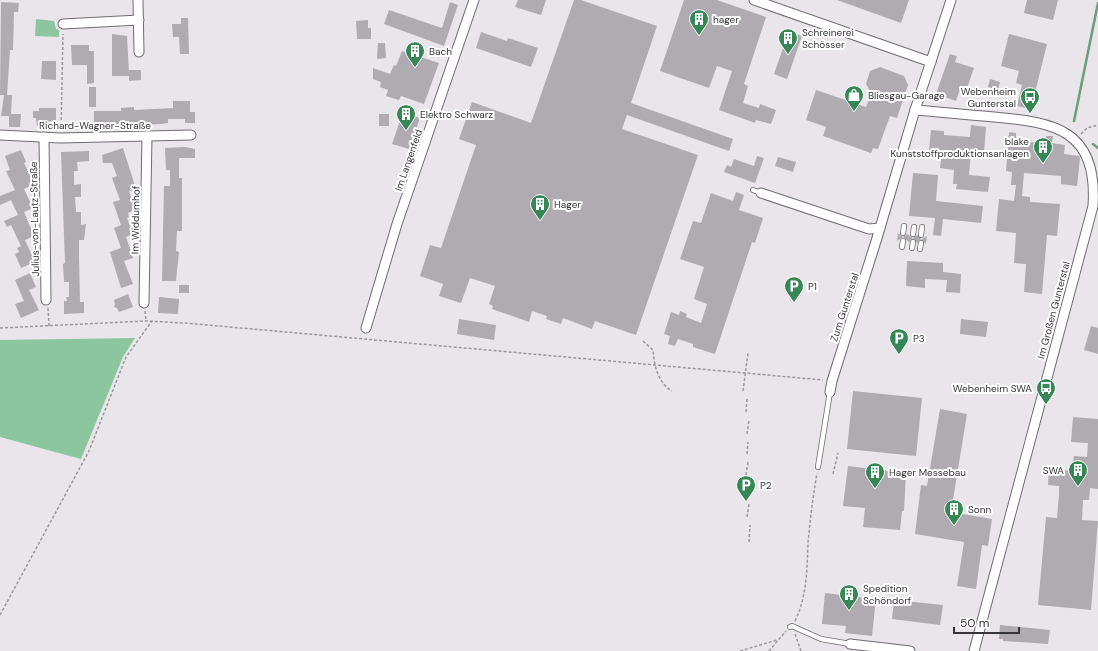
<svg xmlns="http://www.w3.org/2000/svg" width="1098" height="651" font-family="'DM Sans',sans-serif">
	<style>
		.green { fill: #8cc69f }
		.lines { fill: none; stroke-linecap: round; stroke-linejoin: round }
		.stream { stroke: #67a07a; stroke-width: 2.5 }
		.building { fill: #afabb1 }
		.service-casing { stroke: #6f6c71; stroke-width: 6 }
		.minor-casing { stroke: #6f6c71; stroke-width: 11 }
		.path { stroke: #9a989c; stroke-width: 1.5; stroke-dasharray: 3 2; stroke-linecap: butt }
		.service { stroke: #fff; stroke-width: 4.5 }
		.minor { stroke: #fff; stroke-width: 9 }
		.labels { text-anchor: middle; stroke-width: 4; stroke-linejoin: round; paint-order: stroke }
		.poi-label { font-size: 10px; fill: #353436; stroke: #fff; text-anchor: start }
		.street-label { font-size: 10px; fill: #353436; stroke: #fff }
	</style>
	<rect width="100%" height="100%" fill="#e9e5eb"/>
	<g class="green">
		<polygon points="36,19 54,21 56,29 59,30 59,37 35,36"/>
		<polygon points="135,338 123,357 81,459 0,437 0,340"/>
	</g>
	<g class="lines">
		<g class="stream">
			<polyline points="1074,121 1098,3"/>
			<polyline points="1093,144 1098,148"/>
		</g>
	</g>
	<g class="building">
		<polygon points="518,0 546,0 541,15 515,7"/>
		<polygon points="574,0 581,0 657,26 631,103 733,139 729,151 627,115 622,129 698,155 636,335 595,321 592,329 563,318 561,324 546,319 547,316 532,311 529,322 492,309 493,306 489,304 495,286 470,278 461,303 439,296 443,284 420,276 430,245 441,248 476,145 459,139 472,102 531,123"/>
		<polygon points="684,0 717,0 766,17 744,84 748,86 743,103 759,108 760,104 776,110 771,124 756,120 755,123 719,110 732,71 717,66 709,88 660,71"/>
		<polygon points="837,0 909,0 901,23"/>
		<polygon points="1027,0 1058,0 1053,20 1024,13"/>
		<polygon points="1,2 19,3 18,12 14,12 13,50 10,50 7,95 12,95 11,114 21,114 20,127 9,127 9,116 1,116 4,95 0,95"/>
		<polygon points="450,2 458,5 444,46 384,24 389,10 442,28"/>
		<polygon points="181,18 188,18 189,54 180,54 179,37 173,37 172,24 181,24"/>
		<polygon points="368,20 368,28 371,28 371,39 357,39 356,21"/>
		<polygon points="789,31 802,36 787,79 774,74"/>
		<polygon points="481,32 507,41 508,38 538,48 531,67 476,48"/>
		<polygon points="112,34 127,36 129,73 129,70 141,70 141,80 129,81 129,76 112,76"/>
		<polygon points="1009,34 1047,44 1031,109 1017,106 1022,85 1016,83 1019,71 1001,66"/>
		<polygon points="378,43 385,43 386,58 377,59"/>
		<polygon points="71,45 89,45 89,51 94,51 94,83 87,84 87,65 72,65"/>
		<polygon points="402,51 439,63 424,104 401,96 399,100 386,96 388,90 380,87 381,82 373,79 373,68 390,74 394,65 396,66"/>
		<polygon points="950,54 957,56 955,62 974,68 967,88 961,86 956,101 936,94"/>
		<polygon points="42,61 56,61 56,80 41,79"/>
		<polygon points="880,67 904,76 908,85 897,118 890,116 878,149 873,148 871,153 823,136 826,127 806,120 816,90 866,107 871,93 866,84 870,71"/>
		<polygon points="990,79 1000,82 998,90 988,87"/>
		<rect x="89" y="87" width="7" height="20"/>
		<polygon points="173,101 190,101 190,112 195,112 195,123 185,123 185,119 168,119 168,123 161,124 94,127 94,111 121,111 121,108 134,107 134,110 173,108"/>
		<polygon points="39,108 56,108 56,121 50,121 50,126 37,126 36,118 33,118 33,111 39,111"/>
		<polygon points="403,112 420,118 409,149 392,144"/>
		<rect x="379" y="114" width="10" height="12"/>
		<polygon points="971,125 986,127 984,152 971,151 969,175 990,177 988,192 956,189 957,184 953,184 954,170 940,168 942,151 929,150 931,130 944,131 944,135 970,137"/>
		<polygon points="1009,132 1016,133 1016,141 1045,143 1046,136 1053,136 1052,143 1065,145 1064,154 1079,156 1080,158 1077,186 1061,184 1061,176 1024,173 1022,196 1030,197 1030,202 1060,204 1057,236 1047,235 1042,294 1024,292 1026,264 1014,263 1016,233 996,231 999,199 1014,201 1016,185 1011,185 1012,172 1006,171"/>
		<polygon points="185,147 195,149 195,158 179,158 179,178 182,178 182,231 177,231 176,251 179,252 176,281 162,281 164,186 170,186 170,170 166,170 165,148"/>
		<polygon points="123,148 136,189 129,191 135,210 128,213 129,217 127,218 133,234 126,237 133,258 124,261 133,284 121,288 110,252 121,248 114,228 121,225 113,202 120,200 112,178 117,176 112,163 103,163 102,155"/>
		<polygon points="21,150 26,162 24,163 34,184 24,189 33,208 24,212 34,236 25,240 35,262 21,268 15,254 19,252 17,248 21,246 11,225 7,227 4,221 18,215 11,200 0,205 0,196 15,190 6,171 10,170 5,156"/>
		<polygon points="89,151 89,161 77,162 78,171 74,171 74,185 81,184 81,197 75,197 76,212 81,212 81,225 86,224 84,240 79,240 79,256 80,302 84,302 84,313 64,314 64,301 67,301 66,297 69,297 69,282 64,282 63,264 65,263 61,152"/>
		<polygon points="757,156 764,158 755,183 724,172 727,165 731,167 734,159 754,166"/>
		<polygon points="778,157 796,162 793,172 775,166"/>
		<polygon points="913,173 938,175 936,201 983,206 981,223 943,219 941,236 933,235 935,218 909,216"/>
		<polygon points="736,192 744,195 739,210 763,218 755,243 752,242 715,354 693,347 693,344 678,339 675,346 668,344 670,336 664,334 671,312 679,315 680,311 687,314 686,317 701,323 707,304 694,299 704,267 680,259 693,221 701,223 711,193 733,201"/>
		<polygon points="898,233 903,237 907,234 913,238 917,235 921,239 927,236 926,244 921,239 917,243 913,238 909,242 903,237 897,241"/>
		<polygon points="907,261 943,263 943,272 961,274 960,293 946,292 947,280 925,279 925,288 906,286"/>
		<polygon points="30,273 36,287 29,290 39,310 21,318 15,304 24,301 15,280"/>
		<rect x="179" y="285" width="10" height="8"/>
		<polygon points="128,294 133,307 119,312 117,308 114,307 115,304 114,300"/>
		<polygon points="159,297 179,299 178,314 158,313"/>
		<polygon points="459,319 496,325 494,340 457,334"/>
		<polygon points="961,319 988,322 986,337 960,334"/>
		<polygon points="1091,326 1098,328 1098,354 1084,350"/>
		<polygon points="853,391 922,398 916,456 847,449"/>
		<polygon points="940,409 967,414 951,512 992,519 988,546 982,545 976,589 957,586 964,542 915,534 921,485 927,486"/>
		<polygon points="1073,417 1098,419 1098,489 1090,488 1089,500 1083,500 1082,520 1098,521 1091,610 1038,605 1046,517 1057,518 1059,494 1059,486 1048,485 1049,469 1072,471 1074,456 1087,457 1088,443 1071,442"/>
		<polygon points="848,466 906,473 904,511 902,511 900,530 863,527 865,508 843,506"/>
		<polygon points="825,593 876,599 872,636 845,633 846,626 822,624"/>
		<polygon points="894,600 943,605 940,625 892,619"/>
		<polygon points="1000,625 1050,630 1048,644 1003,641 1003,639 999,639"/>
	</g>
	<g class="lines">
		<defs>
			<g id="service">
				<polyline points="753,190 761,193"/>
				<polyline points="903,233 904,226"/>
				<polyline points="913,234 914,227"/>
				<polyline points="921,235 922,227"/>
				<polyline points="902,247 903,241"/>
				<polyline points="912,248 913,242"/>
				<polyline points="920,249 921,243"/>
				<polyline points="818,467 830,392"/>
				<polyline points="790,627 792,626 821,639 850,644"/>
			</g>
			<g id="minor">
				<polyline points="138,0 139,52"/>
				<polyline points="754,0 931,62"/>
				<polyline points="63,24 139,20"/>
				<path d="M915,110C941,112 967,115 994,117C1055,122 1098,130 1093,206L974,651"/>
				<polyline points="0,135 60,138 191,135"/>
				<polyline points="44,137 46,300"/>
				<polyline points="761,193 869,229 880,228"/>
				<polyline points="144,303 147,136"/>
				<polyline points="366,328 397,224 474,0"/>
				<polyline points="830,392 832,381 877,238 915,110 951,0"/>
				<polyline points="850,644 910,651"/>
			</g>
		</defs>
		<use href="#service" class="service-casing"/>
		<use href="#minor" class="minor-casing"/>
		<g class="path">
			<polyline points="61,130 63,34"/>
			<polyline points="1081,134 1087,128 1098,125"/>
			<polyline points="48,308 49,326"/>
			<polyline points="145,311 146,321"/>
			<polyline points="0,328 146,321 185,323 823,380"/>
			<path d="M643,341L653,350C654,365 658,383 672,391"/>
			<polyline points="743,391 748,353"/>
			<polyline points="746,412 747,399"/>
			<polyline points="747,434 749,420"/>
			<polyline points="747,454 748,442"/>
			<polyline points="833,474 838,453"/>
			<polyline points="746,475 748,462"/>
			<polyline points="746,496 748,483"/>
			<polyline points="747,517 749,504"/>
			<polyline points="749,542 750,525"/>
			<polyline points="0,615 89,451 126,357 152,321"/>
			<path d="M795,621C807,596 807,570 808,543C810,520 813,497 817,473"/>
			<polyline points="795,634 801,651"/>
			<polyline points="740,651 777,640"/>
			<polyline points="769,651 786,631"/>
		</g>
		<use href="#service" class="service"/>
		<use href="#minor" class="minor"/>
	</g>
	<defs>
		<symbol id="building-pin" viewBox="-11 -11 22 30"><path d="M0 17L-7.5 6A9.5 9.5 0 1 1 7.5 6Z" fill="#368656" stroke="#fff"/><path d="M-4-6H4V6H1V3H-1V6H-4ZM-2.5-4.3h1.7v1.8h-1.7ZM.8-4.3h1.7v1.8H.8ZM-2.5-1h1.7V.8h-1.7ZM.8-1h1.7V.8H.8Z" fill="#fff"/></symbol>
		<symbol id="shop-pin" viewBox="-11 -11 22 30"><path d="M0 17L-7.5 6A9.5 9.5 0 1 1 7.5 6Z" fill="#368656" stroke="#fff"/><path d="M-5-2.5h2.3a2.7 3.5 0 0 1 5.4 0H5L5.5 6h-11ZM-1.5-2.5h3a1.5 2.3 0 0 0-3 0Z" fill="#fff"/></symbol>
		<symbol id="bus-pin" viewBox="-11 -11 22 30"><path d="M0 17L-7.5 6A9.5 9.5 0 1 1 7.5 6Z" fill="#368656" stroke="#fff"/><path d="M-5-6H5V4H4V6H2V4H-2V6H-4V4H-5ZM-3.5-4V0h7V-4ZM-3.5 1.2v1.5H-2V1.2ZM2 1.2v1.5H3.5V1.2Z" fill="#fff"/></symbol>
		<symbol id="parking-pin" viewBox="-11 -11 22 30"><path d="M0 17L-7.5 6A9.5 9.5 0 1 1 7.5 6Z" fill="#368656" stroke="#fff"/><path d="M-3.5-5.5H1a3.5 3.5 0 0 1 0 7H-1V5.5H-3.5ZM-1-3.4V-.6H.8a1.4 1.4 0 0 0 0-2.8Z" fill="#fff"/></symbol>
	</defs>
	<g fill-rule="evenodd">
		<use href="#building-pin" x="688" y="8" width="22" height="30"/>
		<use href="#building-pin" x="777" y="27" width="22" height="30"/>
		<use href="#building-pin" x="404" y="40" width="22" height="30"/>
		<use href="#shop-pin" x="843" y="84" width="22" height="30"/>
		<use href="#bus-pin" x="1019" y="86" width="22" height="30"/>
		<use href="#building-pin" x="395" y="103" width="22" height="30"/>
		<use href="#building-pin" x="1032" y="136" width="22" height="30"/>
		<use href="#building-pin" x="529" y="193" width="22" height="30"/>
		<use href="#parking-pin" x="783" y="275" width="22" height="30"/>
		<use href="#parking-pin" x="888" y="327" width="22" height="30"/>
		<use href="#bus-pin" x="1035" y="377" width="22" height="30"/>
		<use href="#building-pin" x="1067" y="459" width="22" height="30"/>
		<use href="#building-pin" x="864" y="461" width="22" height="30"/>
		<use href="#parking-pin" x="735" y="474" width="22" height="30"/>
		<use href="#building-pin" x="943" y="498" width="22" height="30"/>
		<use href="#building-pin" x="838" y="583" width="22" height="30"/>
	</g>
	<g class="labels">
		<g class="poi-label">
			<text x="713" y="23">hager</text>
			<text x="802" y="36">Schreinerei<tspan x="802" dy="12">Schösser</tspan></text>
			<text x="429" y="55">Bach</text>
			<text x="1016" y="95" text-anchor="end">Webenheim<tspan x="1016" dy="12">Gunterstal</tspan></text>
			<text x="868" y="99">Bliesgau-Garage</text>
			<text x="420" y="118">Elektro Schwarz</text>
			<text x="1029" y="145" text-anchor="end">blake<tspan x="1029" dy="12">Kunststoffproduktionsanlagen</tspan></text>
			<text x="554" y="208">Hager</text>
			<text x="808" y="290">P1</text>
			<text x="913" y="342">P3</text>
			<text x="1032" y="392" text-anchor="end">Webenheim SWA</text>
			<text x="1064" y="474" text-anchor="end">SWA</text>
			<text x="889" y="476">Hager Messebau</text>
			<text x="760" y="489">P2</text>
			<text x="968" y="513">Sonn</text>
			<text x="863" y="592">Spedition<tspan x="863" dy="12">Schöndorf</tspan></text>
		</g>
		<g class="street-label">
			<text x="95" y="129">Richard-Wagner-Straße</text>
			<text transform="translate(408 160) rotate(-71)" y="4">Im Langenfeld</text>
			<text transform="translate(34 219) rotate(-91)" y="4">Julius-von-Lautz-Straße</text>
			<text transform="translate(135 220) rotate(-89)" y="4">Im Widdumhof</text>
			<text transform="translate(844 307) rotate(-72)" y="4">Zum Gunterstal</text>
			<text transform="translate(1053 310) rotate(-75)" y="4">Im Großen Gunterstal</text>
		</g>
	</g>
	<path d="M954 627v6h65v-6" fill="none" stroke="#353436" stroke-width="2"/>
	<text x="960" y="627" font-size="12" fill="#353436" stroke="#ffffff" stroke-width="3" paint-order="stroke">50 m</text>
</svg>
